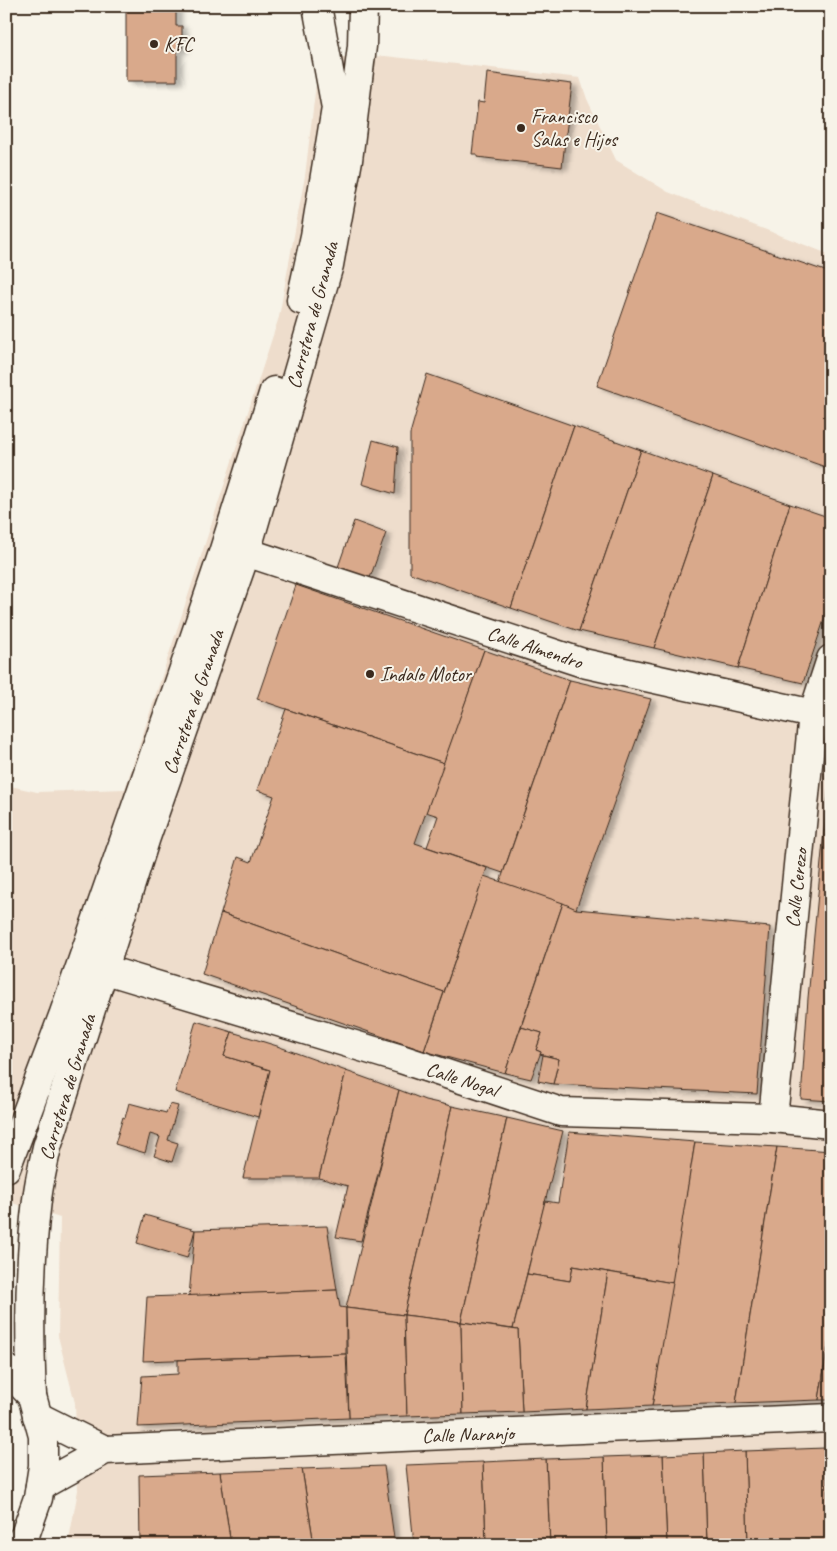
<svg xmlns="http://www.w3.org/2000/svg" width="837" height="1551" font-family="Caveat,sans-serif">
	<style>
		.built { fill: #edc }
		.building { fill: #d9a98b; stroke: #3b2a1e; filter: url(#shadow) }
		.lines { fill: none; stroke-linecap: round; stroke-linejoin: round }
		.minor-casing { stroke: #3b2a1e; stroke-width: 31 }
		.highway-casing { stroke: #3b2a1e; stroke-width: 31 }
		.minor { stroke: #f7f3e8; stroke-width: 28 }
		.highway { stroke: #f7f3e8; stroke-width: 28 }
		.poi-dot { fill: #3b2a1e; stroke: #f7f3e8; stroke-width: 2 }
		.labels { text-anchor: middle; stroke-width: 4; stroke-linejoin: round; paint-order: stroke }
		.poi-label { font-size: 20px; fill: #3b2a1e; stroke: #f7f3e8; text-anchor: start }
		.street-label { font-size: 20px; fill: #3b2a1e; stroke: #f7f3e8 }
	</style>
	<defs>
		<filter id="shadow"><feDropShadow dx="5.5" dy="3" stdDeviation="2.5" flood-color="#0004"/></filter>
	</defs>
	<rect width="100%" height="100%" fill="#f7f3e8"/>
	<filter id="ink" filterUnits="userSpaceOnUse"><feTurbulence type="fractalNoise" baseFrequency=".02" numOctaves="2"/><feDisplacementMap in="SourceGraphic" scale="10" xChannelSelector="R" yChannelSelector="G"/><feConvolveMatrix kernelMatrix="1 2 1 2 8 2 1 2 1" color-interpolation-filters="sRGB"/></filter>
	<g filter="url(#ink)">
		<polygon class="built" points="385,56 580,78 587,99 616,160 668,192 831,255 831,1545 68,1545 78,1490 75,1403 58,1336 60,1218 6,1201 6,785 37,792 125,789 279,317 305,176 319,59"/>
		<g class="building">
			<polygon points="126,6 176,6 176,26 182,26 182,50 177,50 177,81 126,81"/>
			<polygon points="487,73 572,84 562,167 477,157 477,154 472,154 478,102 484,103"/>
			<polygon points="657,213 831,273 831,469 597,386"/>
			<polygon points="427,374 574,426 511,608 410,573 410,434"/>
			<polygon points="574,426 641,450 579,631 511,608"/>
			<polygon points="373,440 398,447 395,494 362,484"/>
			<polygon points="641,450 713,476 654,648 579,631"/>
			<polygon points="713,476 790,504 738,668 654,648"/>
			<polygon points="790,504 831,518 831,599 803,683 738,668"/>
			<polygon points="354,521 386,533 370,578 338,567"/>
			<polygon points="296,585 484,650 444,763 257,699"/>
			<polygon points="484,650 570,680 503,873 427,847 438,816 426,812"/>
			<polygon points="570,680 651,699 576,909 500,882"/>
			<polygon points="286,709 444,763 415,843 487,868 444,992 221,913 238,857 251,862 274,796 257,790"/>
			<polygon points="831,764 831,832 824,831"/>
			<polygon points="824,831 831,832 831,1101 801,1099 808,998"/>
			<polygon points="484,876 563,903 505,1073 424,1051"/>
			<polygon points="563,903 576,909 770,927 757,1094 553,1084 559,1059 540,1054 541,1052 536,1050 542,1033 521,1027"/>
			<polygon points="221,913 444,992 424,1051 202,974"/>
			<polygon points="196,1021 232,1032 224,1056 270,1070 258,1117 175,1092"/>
			<polygon points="521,1027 542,1033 536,1050 541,1052 531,1079 505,1073"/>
			<polygon points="232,1032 277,1046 346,1071 319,1178 243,1178 270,1070 224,1056"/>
			<polygon points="543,1055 559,1059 553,1084 538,1081"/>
			<polygon points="346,1071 399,1090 361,1241 336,1237 348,1186 319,1178"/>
			<polygon points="399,1090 425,1100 452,1106 404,1315 346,1308"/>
			<polygon points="129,1103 166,1113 170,1104 178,1106 168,1140 178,1143 172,1162 154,1156 160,1137 150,1134 145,1153 115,1144 123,1117 125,1118"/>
			<polygon points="452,1106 507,1118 461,1322 404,1315"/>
			<polygon points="507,1118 563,1131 513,1329 461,1322"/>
			<polygon points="569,1132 695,1142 673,1283 573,1266 570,1281 527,1274 545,1201 558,1203"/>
			<polygon points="695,1142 777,1147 736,1403 652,1406"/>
			<polygon points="777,1147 831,1151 831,1326 819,1400 736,1403"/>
			<polygon points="145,1215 195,1230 187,1258 137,1243"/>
			<polygon points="327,1226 337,1290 189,1296 195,1230"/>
			<polygon points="573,1266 608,1272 586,1409 522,1412 518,1330 513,1329 527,1274 570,1281"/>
			<polygon points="608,1272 673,1283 652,1406 586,1409"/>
			<polygon points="337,1290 340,1307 346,1308 346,1354 143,1361 147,1297"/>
			<polygon points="346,1308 404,1315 407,1416 349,1418"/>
			<polygon points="404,1315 461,1322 463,1414 407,1416"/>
			<polygon points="461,1322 518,1330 522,1412 463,1414"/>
			<polygon points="831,1326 831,1400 819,1400"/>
			<polygon points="346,1354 349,1418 138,1427 142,1376 178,1374 178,1360"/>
			<polygon points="825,1448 831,1448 831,1545 829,1545"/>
			<polygon points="825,1448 829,1545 748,1545 745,1451"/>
			<polygon points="745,1451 748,1545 707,1545 704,1453"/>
			<polygon points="704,1453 707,1545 667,1545 663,1455"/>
			<polygon points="663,1455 667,1545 607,1545 604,1457"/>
			<polygon points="604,1457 607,1545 550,1545 546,1459"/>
			<polygon points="546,1459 550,1545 486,1545 483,1462"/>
			<polygon points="483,1462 486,1545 414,1545 406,1465"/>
			<polygon points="384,1466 395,1545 314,1545 302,1469"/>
			<polygon points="302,1469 314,1545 231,1545 220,1472"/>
			<polygon points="220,1472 231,1545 140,1545 139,1475"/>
		</g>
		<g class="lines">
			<defs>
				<g id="minor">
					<polyline points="246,552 583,663 813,714 831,716"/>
					<polyline points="103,969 401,1059 561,1112 773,1118 831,1124"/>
					<polyline points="773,1118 813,714 831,659"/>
					<polyline points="37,1416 105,1450"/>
					<polyline points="40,1486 105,1450 831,1418"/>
				</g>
				<g id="highway">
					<polyline points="301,300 315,236 336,108 317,6"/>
					<polyline points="6,1168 63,1016 177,689 223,553 274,391"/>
					<polyline points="6,1369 32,1396 43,1436 43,1466 38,1498 25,1535 18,1545"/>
					<path d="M32,1396C29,1332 29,1265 37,1200C39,1182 43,1165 47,1147L146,837L246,552L329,265L348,160L362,46L363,6"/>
				</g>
			</defs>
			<use href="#minor" class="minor-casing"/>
			<use href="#highway" class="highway-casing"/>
			<use href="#minor" class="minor"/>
			<use href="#highway" class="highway"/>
		</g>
	</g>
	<g class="poi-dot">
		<circle cx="154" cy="44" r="5"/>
		<circle cx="521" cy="128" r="5"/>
		<circle cx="370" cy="674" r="5"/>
	</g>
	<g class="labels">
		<g class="poi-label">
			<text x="164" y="51">KFC</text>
			<text x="531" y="123">Francisco<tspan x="531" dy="23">Salas e Hijos</tspan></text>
			<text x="380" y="681">Indalo Motor</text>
		</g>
		<g class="street-label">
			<text transform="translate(312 315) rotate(-75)" y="7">Carretera de Granada</text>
			<text transform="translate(535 647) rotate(18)" y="7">Calle Almendro</text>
			<text transform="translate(193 702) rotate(-71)" y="7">Carretera de Granada</text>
			<text transform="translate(796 888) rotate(-84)" y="7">Calle Cerezo</text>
			<text transform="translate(462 1079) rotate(18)" y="7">Calle Nogal</text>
			<text transform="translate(67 1087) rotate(-73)" y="7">Carretera de Granada</text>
			<text transform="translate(468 1434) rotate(-2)" y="7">Calle Naranjo</text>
		</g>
	</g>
	<rect width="837" height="1551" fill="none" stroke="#f7f3e8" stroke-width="25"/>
	<rect x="12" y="12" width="812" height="1526" fill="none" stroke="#3b2a1e" stroke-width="2" filter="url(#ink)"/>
</svg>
